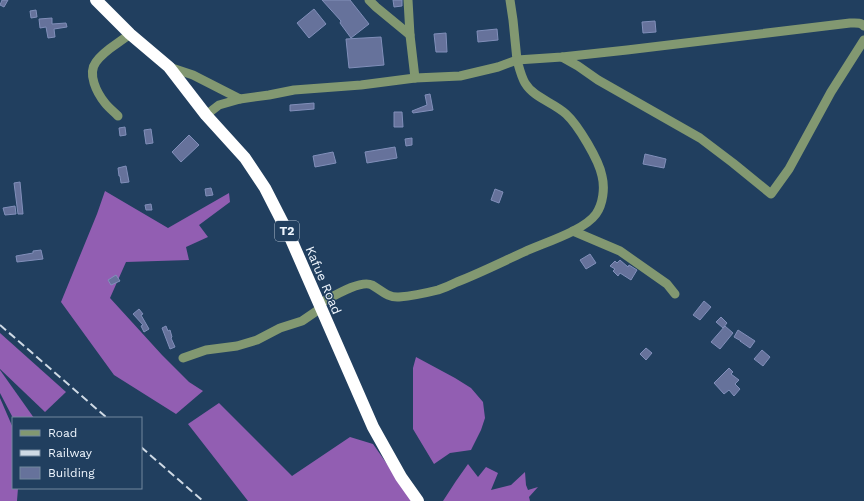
<svg xmlns="http://www.w3.org/2000/svg" width="864" height="501" font-family="'Work Sans',sans-serif">
	<style>
		.forest { fill: #925eb2 }
		.building { fill: #66729b; stroke: #818fba }
		.lines { fill: none; stroke-linecap: round; stroke-linejoin: round }
		.minor { stroke: #829871; stroke-width: 9 }
		.highway { stroke: #fff; stroke-width: 12 }
		.rail { stroke: #cfdae5; stroke-width: 2; stroke-dasharray: 8 4; stroke-linecap: butt }
		.labels { text-anchor: middle; stroke-width: 3; stroke-linejoin: round; paint-order: stroke }
		.shield { fill: #213f5f; stroke: #b0bece; stroke-width: 1 }
		.shield-label { font-size: 12px; font-weight: bold; fill: #eef5fd }
		.street-label { font-size: 13px; fill: #eef5fd; stroke: #213f5f }
	</style>
	<rect width="100%" height="100%" fill="#213f5f"/>
	<g class="forest">
		<polygon points="105,191 168,228 229,193 230,202 199,225 208,237 186,247 189,260 126,262 110,298 162,355 189,382 203,391 176,414 114,375 61,302 97,214"/>
		<polygon points="0,333 66,392 45,412 0,369"/>
		<polygon points="416,357 455,378 471,388 483,402 485,418 481,430 471,450 450,453 434,464 413,429 413,368"/>
		<polygon points="0,370 34,418 13,418 0,393"/>
		<polygon points="0,398 13,428 13,488 18,488 17,501 0,501"/>
		<polygon points="219,403 292,476 350,437 373,444 413,501 248,501 188,424"/>
		<polygon points="468,464 478,477 486,467 498,473 491,490 511,485 525,472 526,485 528,490 538,487 529,497 530,501 443,501 456,481"/>
	</g>
	<g class="building">
		<polygon points="2,0 8,0 4,7 0,5"/>
		<polygon points="322,0 350,0 369,24 351,38 340,23 341,21"/>
		<polygon points="393,0 402,0 402,6 394,7"/>
		<polygon points="314,9 326,24 309,38 297,23"/>
		<polygon points="36,10 37,17 31,18 30,11"/>
		<polygon points="52,18 52,24 66,23 67,27 54,29 55,37 48,38 46,27 40,28 39,19"/>
		<polygon points="655,21 656,32 643,33 642,22"/>
		<polygon points="497,29 498,40 478,42 477,31"/>
		<polygon points="446,33 447,52 436,52 434,34"/>
		<polygon points="381,37 384,65 349,68 346,39"/>
		<polygon points="430,94 433,110 413,113 412,111 427,105 425,95"/>
		<polygon points="314,103 314,109 290,111 290,105"/>
		<polygon points="394,112 402,112 403,127 394,127"/>
		<polygon points="125,127 126,135 120,136 119,128"/>
		<polygon points="151,129 153,143 146,144 144,130"/>
		<polygon points="189,135 199,145 181,162 172,152"/>
		<polygon points="412,138 412,145 406,146 405,139"/>
		<polygon points="395,147 397,158 367,163 365,152"/>
		<polygon points="333,152 336,163 315,167 313,156"/>
		<polygon points="645,154 666,159 664,168 643,164"/>
		<polygon points="126,166 129,182 121,183 120,176 119,176 118,168"/>
		<polygon points="20,182 23,214 18,214 14,183"/>
		<polygon points="211,188 213,195 206,196 205,189"/>
		<polygon points="495,189 503,192 499,203 491,200"/>
		<polygon points="151,204 152,210 146,210 145,205"/>
		<polygon points="15,206 16,214 5,215 3,208"/>
		<polygon points="41,250 43,259 17,262 16,256 33,253 33,251"/>
		<polygon points="590,254 596,263 586,269 580,260"/>
		<polygon points="620,260 628,267 629,265 637,270 631,280 620,273 618,276 613,271 615,269 610,266 615,261 617,263"/>
		<polygon points="116,275 120,281 111,285 108,280"/>
		<polygon points="704,301 711,307 700,320 693,315"/>
		<polygon points="139,309 143,314 141,315 149,329 144,332 141,326 143,325 133,314"/>
		<polygon points="721,317 727,323 723,328 716,322"/>
		<polygon points="166,326 168,331 170,330 172,337 171,338 175,347 170,349 162,328"/>
		<polygon points="725,326 733,333 720,349 711,342"/>
		<polygon points="738,330 755,341 750,348 740,341 741,341 734,337"/>
		<polygon points="646,348 652,353 646,360 640,354"/>
		<polygon points="762,350 770,357 763,366 754,359"/>
		<polygon points="729,368 733,372 731,374 739,380 735,384 740,389 734,396 729,390 724,394 714,383"/>
	</g>
	<g class="lines">
		<g class="minor">
			<polyline points="369,0 376,7 410,35"/>
			<polyline points="408,0 410,35 415,78"/>
			<polyline points="562,57 578,66 598,80 700,138 733,163 771,194 789,169 831,92 864,40"/>
			<polyline points="169,67 193,75 240,99 269,95 294,90 361,85 415,78 460,76 498,67 517,60 513,20 510,0"/>
			<polyline points="206,115 219,105 240,99"/>
			<path d="M118,116C114,112 109,108 105,103C97,93 87,74 96,62C104,50 119,43 130,34"/>
			<polyline points="573,231 620,251 667,284 675,294"/>
			<path d="M319,304C331,298 360,279 372,285C381,290 388,298 399,297C411,296 426,293 438,290C444,288 451,285 457,282C480,273 502,262 524,252C543,243 584,231 596,214C603,204 605,188 602,176C599,160 578,125 566,114C553,102 534,98 525,83C521,76 519,67 517,60L562,57L627,50L850,23C855,23 861,22 864,26"/>
			<polyline points="183,358 206,350 237,346 257,340 280,328 302,321 321,308"/>
		</g>
		<polyline class="highway" points="96,0 130,34 169,67 206,115 245,158 265,188 290,237 373,427 401,477 418,501"/>
		<g class="rail">
			<polyline points="0,325 107,418"/>
			<polyline points="141,447 203,501"/>
		</g>
	</g>
	<g class="labels">
		<rect class="shield" x="275" y="221" width="24" height="20" rx="3"/>
		<g class="shield-label">
			<text x="287" y="235">T2</text>
		</g>
		<g class="street-label">
			<text transform="translate(324 280) rotate(67)" y="5">Kafue Road</text>
		</g>
	</g>
	<rect x="12" y="417" width="130" height="72" fill="#213f5f" stroke="#73889e"/>
	<rect x="20" y="430" width="20" height="6" fill="#829871" stroke="#73889e"/>
	<text x="48" y="437" font-size="12" fill="#eef5fd">Road</text>
	<rect x="20" y="450" width="20" height="6" fill="#cfdae5" stroke="#73889e"/>
	<text x="48" y="457" font-size="12" fill="#eef5fd">Railway</text>
	<rect x="20" y="467" width="20" height="12" fill="#66729b" stroke="#73889e"/>
	<text x="48" y="477" font-size="12" fill="#eef5fd">Building</text>
</svg>
